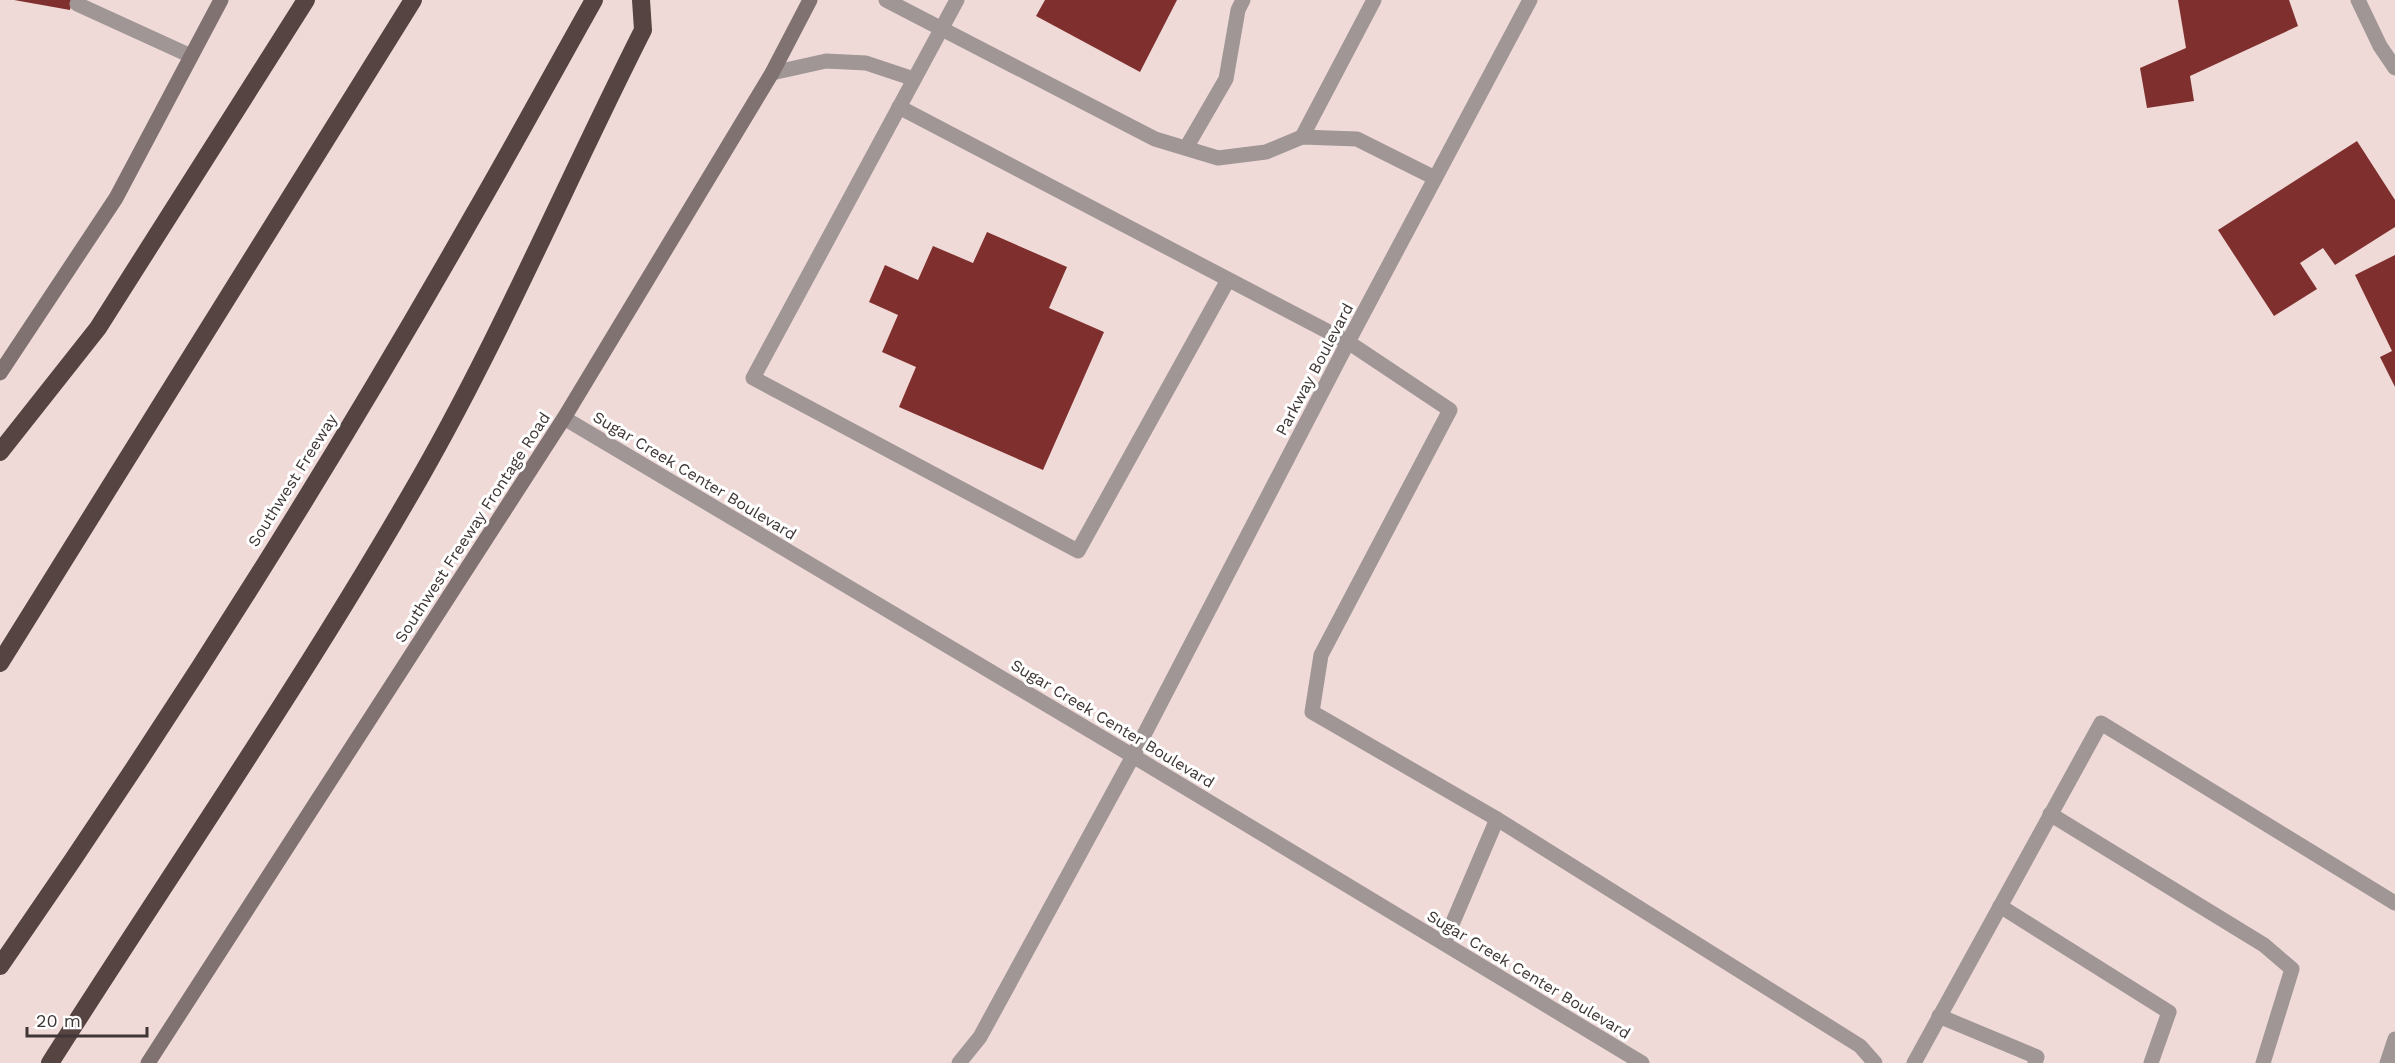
<svg xmlns="http://www.w3.org/2000/svg" width="2395" height="1063" font-family="'Work Sans',sans-serif">
	<style>
		.building { fill: #7f302e }
		.lines { fill: none; stroke-linecap: round; stroke-linejoin: round }
		.lane { stroke: #9f9695; stroke-width: 15 }
		.street { stroke: #9f9695; stroke-width: 15 }
		.secondary { stroke: #7f7271; stroke-width: 15 }
		.highway { stroke: #554442; stroke-width: 18 }
		.labels { text-anchor: middle; stroke-width: 6; stroke-linejoin: round; paint-order: stroke }
		.street-label { font-size: 16px; fill: #3e3534; stroke: #fff }
	</style>
	<rect width="100%" height="100%" fill="#f0dad8"/>
	<g class="building">
		<polygon points="14,0 72,0 70,10"/>
		<polygon points="1045,0 1177,0 1140,72 1036,16"/>
		<polygon points="2178,0 2289,0 2298,26 2190,76 2194,101 2147,108 2140,68 2186,48"/>
		<polygon points="2357,141 2395,200 2395,227 2335,265 2323,248 2300,263 2317,289 2274,316 2218,230"/>
		<polygon points="987,232 1067,267 1049,308 1104,332 1043,470 899,407 916,367 882,352 898,315 869,302 885,265 918,280 933,246 973,263"/>
		<polygon points="2395,255 2395,387 2380,357 2392,351 2355,275"/>
	</g>
	<g class="lines">
		<g class="lane">
			<polyline points="886,0 1155,139 1218,158 1266,152 1302,137 1357,139 1435,178"/>
			<polyline points="957,0 753,378 1078,551 1228,280"/>
			<polyline points="77,4 191,56"/>
			<polyline points="772,73 826,61 866,63 914,79"/>
			<polyline points="899,107 1348,342 1450,410 1321,655 1312,712 1497,819 1444,943"/>
			<polyline points="1302,137 1374,0"/>
			<polyline points="1186,148 1226,79 1238,10 1243,0"/>
			<polyline points="2050,814 2264,945 2292,969 2263,1063"/>
			<polyline points="1497,819 1860,1046 1875,1063"/>
			<polyline points="2000,906 2169,1012 2151,1063"/>
			<polyline points="1939,1016 2037,1057 2035,1063"/>
			<polyline points="959,1063 980,1037 1133,756"/>
			<polyline points="1914,1063 2101,723 2395,903"/>
			<polyline points="2387,1063 2395,1039"/>
		</g>
		<g class="street">
			<polyline points="2358,0 2380,46 2395,68"/>
			<polyline points="564,418 1133,756 1642,1063"/>
			<polyline points="1133,756 1348,342 1530,0"/>
		</g>
		<g class="secondary">
			<polyline points="0,373 116,198 221,0"/>
			<polyline points="148,1063 564,418 772,73 810,0"/>
		</g>
		<g class="highway">
			<polyline points="0,452 98,328 306,0"/>
			<polyline points="0,663 413,0"/>
			<path d="M0,966C169,723 328,471 474,214C515,143 554,71 594,0"/>
			<path d="M50,1063C174,868 306,677 421,476C503,332 568,178 643,30L641,0"/>
		</g>
	</g>
	<g class="labels">
		<g class="street-label">
			<text transform="translate(1314 369) rotate(-62)" y="6">Parkway Boulevard</text>
			<text transform="translate(695 475) rotate(31)" y="6">Sugar Creek Center Boulevard</text>
			<text transform="translate(292 480) rotate(-58)" y="6">Southwest Freeway</text>
			<text transform="translate(472 527) rotate(-57)" y="6">Southwest Freeway Frontage Road</text>
			<text transform="translate(1113 723) rotate(31)" y="6">Sugar Creek Center Boulevard</text>
			<text transform="translate(1529 974) rotate(31)" y="6">Sugar Creek Center Boulevard</text>
		</g>
	</g>
	<path d="M27 1027v9h120v-9" fill="none" stroke="#3e3534" stroke-width="3"/>
	<text x="36" y="1027" font-size="18" fill="#3e3534" stroke="#ffffff" stroke-width="4.5" paint-order="stroke">20 m</text>
</svg>
